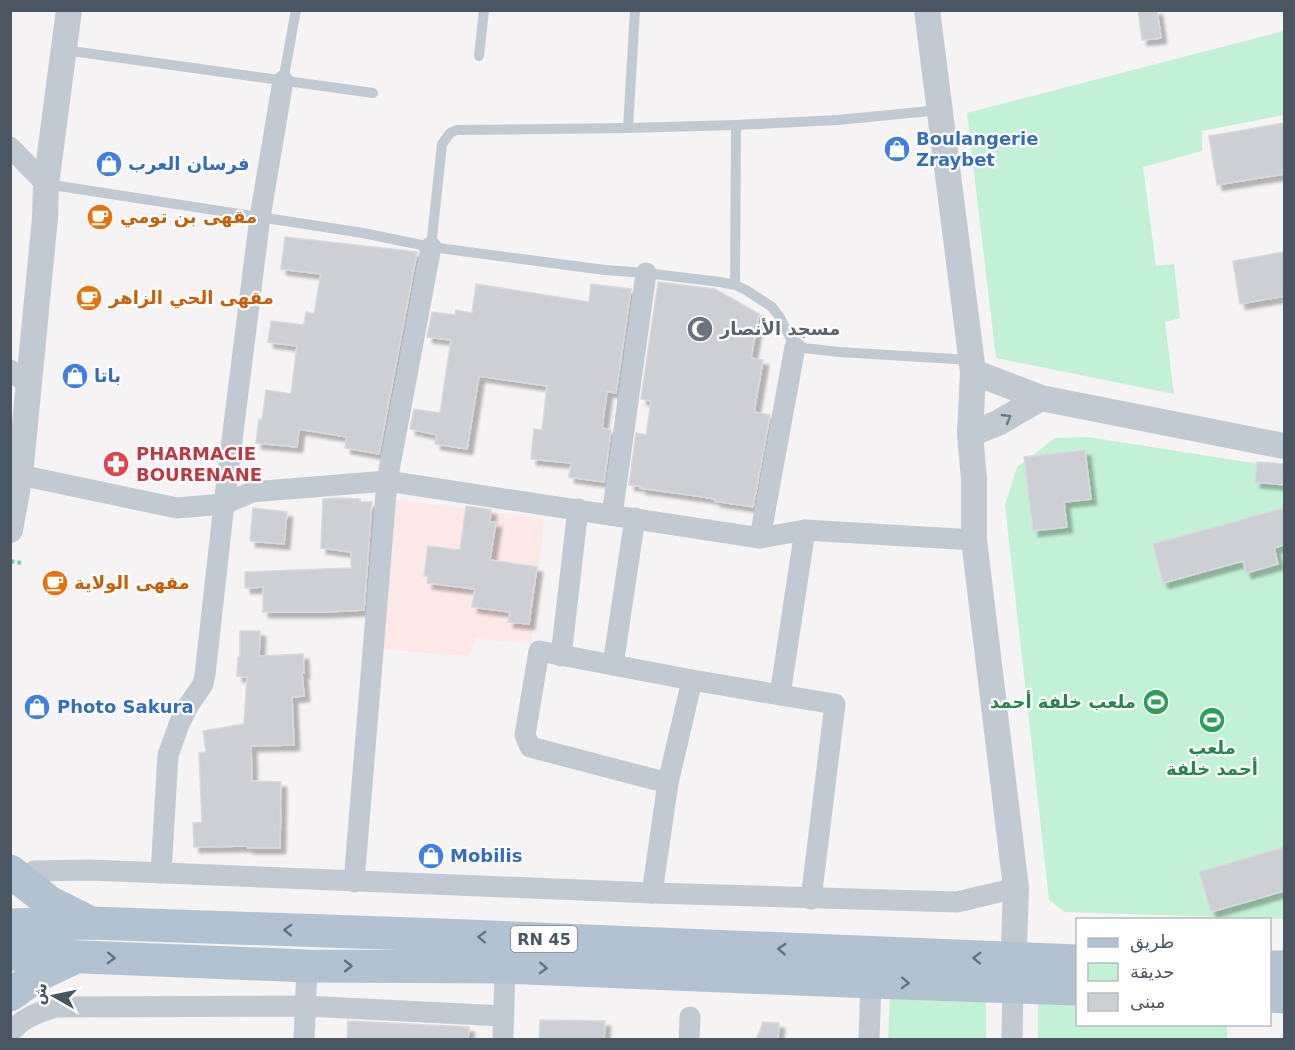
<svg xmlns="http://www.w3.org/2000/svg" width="1295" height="1050" font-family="'DejaVu Sans','Noto Sans Arabic',sans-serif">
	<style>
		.medical { fill: #fce8e6 }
		.green { fill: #c3f1d5 }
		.building { fill: #cdcfd5; stroke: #d7d9de; stroke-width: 1.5; filter: url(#shadow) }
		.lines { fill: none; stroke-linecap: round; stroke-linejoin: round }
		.path { stroke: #7ad0a6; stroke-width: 4; stroke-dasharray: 4.5 3; stroke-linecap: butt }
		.service { stroke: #c1cad2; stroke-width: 10 }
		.minor { stroke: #c1cad2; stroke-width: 21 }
		.tertiary { stroke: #c1cad2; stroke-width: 26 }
		.primary { stroke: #b3c2d1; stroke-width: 33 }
		.oneway { stroke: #6e7983 }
		.oneway2 { stroke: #64717d }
		.labels { text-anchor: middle; stroke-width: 4.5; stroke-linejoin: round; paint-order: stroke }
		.shield { fill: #fff; stroke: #808990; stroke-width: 1.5 }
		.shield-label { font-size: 16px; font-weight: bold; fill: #4a5661 }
		.shop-label { font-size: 18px; font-weight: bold; fill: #366cbe; stroke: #fff; text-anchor: start }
		.food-label { font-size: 18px; font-weight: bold; fill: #c56008; stroke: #fff; text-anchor: start }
		.worship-label { font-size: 18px; font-weight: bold; fill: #5b616d; stroke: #fff; text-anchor: start }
		.health-label { font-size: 18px; font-weight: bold; fill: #be3a42; stroke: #fff; text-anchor: start }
		.leisure-label { font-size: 18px; font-weight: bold; fill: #27864d; stroke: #fff; text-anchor: end }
	</style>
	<defs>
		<filter id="shadow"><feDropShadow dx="5.5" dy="5.5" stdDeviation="1.5" flood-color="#0004"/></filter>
	</defs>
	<rect width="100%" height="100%" fill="#f5f3f3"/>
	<polygon class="medical" points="391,499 544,519 531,644 477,638 468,656 377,649"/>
	<g class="green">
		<polygon points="1284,31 1284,115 1202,131 1202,151 1143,167 1156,266 1174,264 1180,318 1165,322 1174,394 996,358 967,113"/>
		<polygon points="1088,437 1284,468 1284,919 1065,912 1049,900 1005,505 1017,467 1055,438"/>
		<polygon points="890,998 986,999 986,1039 888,1040"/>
		<polygon points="1038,998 1077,1000 1078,1024 1227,1025 1227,1039 1038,1040"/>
	</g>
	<g class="building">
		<polygon points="1138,10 1157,10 1161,38 1142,40"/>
		<polygon points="1284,123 1284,174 1217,185 1209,136"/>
		<polygon points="285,237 417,252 379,454 345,448 347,437 299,429 297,447 256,443 259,419 262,420 266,390 291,394 297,346 268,342 271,321 304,325 306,312 314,314 321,274 281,269"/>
		<polygon points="1284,252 1284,296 1240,304 1233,261"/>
		<polygon points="658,282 715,289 759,314 751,358 763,360 754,412 770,415 753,507 715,501 715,499 704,497 640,488 640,486 629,485 636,433 646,435 651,401 641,399"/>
		<polygon points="476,284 589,302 591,284 631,289 616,393 607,391 602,428 611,430 604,482 569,477 571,463 531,459 534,429 542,430 547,386 479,376 467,449 435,444 437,435 410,429 414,409 440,413 451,340 427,337 432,312 455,315 456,310 472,313"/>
		<polygon points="1085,450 1091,499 1064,502 1067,527 1033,531 1024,457"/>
		<polygon points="1257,462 1284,464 1284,485 1255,482"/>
		<polygon points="338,498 360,499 360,502 372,502 364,610 325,612 263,612 263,587 245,588 245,572 351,568 351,552 321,548 323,499"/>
		<polygon points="466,506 491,510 490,522 496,522 490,560 537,567 529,624 508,622 510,612 472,607 475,589 427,583 428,576 424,576 428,546 460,550"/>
		<polygon points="253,508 287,512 284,544 250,541"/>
		<polygon points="1284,508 1284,545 1274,548 1278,564 1246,573 1243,561 1163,583 1153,544"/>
		<polygon points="240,631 260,631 259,656 303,654 304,673 302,673 304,696 292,697 294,745 251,746 252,781 281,782 280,848 248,848 248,846 194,847 193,823 202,822 199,753 206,752 203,731 244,724 247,677 237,676 238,657 240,657"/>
		<polygon points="1284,847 1284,891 1211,912 1199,872"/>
		<polygon points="540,1020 605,1021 604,1040 539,1040"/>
		<polygon points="348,1021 469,1027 468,1040 347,1040"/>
		<polygon points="763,1022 779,1023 778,1040 756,1040"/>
	</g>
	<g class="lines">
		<polyline class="path" points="10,561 21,563"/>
		<g class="service">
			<polyline points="635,10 628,128 736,125 838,120 940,110"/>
			<polyline points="64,50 373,93"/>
			<polyline points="479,56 484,10"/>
			<polyline points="283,81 296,10"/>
			<polyline points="46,184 363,233 431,247 605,270 646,273 720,282 735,285 746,290 772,307 779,316 795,347 839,352 971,360"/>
			<polyline points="431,247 442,144 450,133 457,130 628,128"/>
			<polyline points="735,285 736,125"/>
		</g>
		<g class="minor">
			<polyline points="10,147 46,184"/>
			<polyline points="10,370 29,385"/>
			<polyline points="20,475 177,508 224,504 252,492 387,481 760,538 805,530 974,540"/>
			<polyline points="612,515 646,273"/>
			<polyline points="635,518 613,665 692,680"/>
			<polyline points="760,538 795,347"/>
			<polyline points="561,656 578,509"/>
			<polyline points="613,665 539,651 525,735 530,747 668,783"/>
			<polyline points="780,695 835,704 811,899"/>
			<polyline points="161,873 168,755 180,722 188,706 203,684 205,675 224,504 260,217 283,81"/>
			<polyline points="24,882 34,871 90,870 652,893 957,902 1016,888"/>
			<polyline points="354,882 387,481 431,247"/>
			<polyline points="652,893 668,783 692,680 780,695 805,530"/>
			<path d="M10,1034C20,1018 40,1012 56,1007L305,1006L503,1016"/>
			<polyline points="304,1040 307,966"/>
			<polyline points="503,1040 505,967"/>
			<polyline points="689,1040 690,1017"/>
			<polyline points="869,1040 871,982"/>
			<polyline points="1012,1040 1013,986"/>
		</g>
		<g class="tertiary">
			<polyline points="927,10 973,372 970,434 974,479 974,540 1016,888 1013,977"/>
			<polyline points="973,372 1041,398 1284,446"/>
			<polyline points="970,434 998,423 1041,398"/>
			<polyline points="10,530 20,475 45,218 46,184 69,10"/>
		</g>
		<g class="primary">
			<polyline points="10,871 49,902 87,921"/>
			<polyline points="10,925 91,923 442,935 1078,961"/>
			<polyline points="10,954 307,966 505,967 871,982 1078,989"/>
			<polyline points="1270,967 1284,967"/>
			<polyline points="10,995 38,975 74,958"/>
			<polyline points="1270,996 1284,997"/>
		</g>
	</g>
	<defs><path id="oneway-chevron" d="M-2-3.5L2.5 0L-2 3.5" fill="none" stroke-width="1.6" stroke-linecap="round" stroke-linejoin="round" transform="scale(1.5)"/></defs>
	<use class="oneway" href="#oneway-chevron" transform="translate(1007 418) rotate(-30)"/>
	<g class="oneway2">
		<use href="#oneway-chevron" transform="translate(288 930) rotate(-178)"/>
		<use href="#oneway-chevron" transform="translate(482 937) rotate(-178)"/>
		<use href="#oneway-chevron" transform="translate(782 949) rotate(-177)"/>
		<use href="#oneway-chevron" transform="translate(111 958) rotate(2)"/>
		<use href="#oneway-chevron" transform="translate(977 958) rotate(-178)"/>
		<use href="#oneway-chevron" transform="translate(348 966)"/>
		<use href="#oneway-chevron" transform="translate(543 968) rotate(2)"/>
		<use href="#oneway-chevron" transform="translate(905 983) rotate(2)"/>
	</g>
	<defs>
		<symbol id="shop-disc" viewBox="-11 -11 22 22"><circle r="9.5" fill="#3f7fe0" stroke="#fff"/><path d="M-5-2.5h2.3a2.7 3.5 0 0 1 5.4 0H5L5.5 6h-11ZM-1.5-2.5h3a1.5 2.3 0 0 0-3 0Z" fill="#fff"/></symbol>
		<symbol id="cafe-disc" viewBox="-11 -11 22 22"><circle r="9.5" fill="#e8710a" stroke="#fff"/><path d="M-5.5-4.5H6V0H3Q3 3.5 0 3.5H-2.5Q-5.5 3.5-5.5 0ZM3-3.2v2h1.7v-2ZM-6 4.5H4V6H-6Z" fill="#fff"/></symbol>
		<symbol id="mosque-disc" viewBox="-11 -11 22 22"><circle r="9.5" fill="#6b7280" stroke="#fff"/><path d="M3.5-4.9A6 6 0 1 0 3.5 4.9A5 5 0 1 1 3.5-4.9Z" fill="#fff"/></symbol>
		<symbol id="pharmacy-disc" viewBox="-11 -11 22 22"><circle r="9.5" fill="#e0444e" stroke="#fff"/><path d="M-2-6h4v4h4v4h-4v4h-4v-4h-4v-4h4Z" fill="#fff"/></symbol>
		<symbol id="stadium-disc" viewBox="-11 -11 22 22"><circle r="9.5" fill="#2e9e5b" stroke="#fff"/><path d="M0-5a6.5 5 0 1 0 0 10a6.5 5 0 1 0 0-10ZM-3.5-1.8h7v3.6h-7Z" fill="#fff"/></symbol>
	</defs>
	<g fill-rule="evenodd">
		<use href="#shop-disc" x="882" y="134" width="30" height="30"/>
		<use href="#shop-disc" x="94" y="149" width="30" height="30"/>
		<use href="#cafe-disc" x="85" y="202" width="30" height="30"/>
		<use href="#cafe-disc" x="74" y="283" width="30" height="30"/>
		<use href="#mosque-disc" x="685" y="314" width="30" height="30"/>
		<use href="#shop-disc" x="60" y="361" width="30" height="30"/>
		<use href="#pharmacy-disc" x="101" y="449" width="30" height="30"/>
		<use href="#cafe-disc" x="40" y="568" width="30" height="30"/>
		<use href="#stadium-disc" x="1141" y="687" width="30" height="30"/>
		<use href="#shop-disc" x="22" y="692" width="30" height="30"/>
		<use href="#stadium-disc" x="1197" y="705" width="30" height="30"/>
		<use href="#shop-disc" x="416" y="841" width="30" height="30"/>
	</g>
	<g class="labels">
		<rect class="shield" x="511" y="926" width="66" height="26" rx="4.5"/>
		<g class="shield-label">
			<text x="544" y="945">RN 45</text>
		</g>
		<g class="shop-label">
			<text x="916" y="145">Boulangerie<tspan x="916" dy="21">Zraybet</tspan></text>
			<text x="128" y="170">فرسان العرب</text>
			<text x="94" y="382">باتا</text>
			<text x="57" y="713">Photo Sakura</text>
			<text x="450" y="862">Mobilis</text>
		</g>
		<g class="food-label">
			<text x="120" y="223">مقهى بن تومي</text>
			<text x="109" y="304">مقهى الحي الزاهر</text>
			<text x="74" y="589">مقهى الولاية</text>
		</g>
		<g class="worship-label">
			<text x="720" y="335">مسجد الأنصار</text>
		</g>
		<g class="health-label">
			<text x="136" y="460">PHARMACIE<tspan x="136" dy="21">BOURENANE</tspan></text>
		</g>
		<g class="leisure-label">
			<text x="1136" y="708">ملعب خلفة أحمد</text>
			<text x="1212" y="754" text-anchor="middle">ملعب<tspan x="1212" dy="21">أحمد خلفة</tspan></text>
		</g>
	</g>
	<rect width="1295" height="1050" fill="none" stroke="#4a5661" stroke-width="24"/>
	<rect x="1076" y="918" width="195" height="108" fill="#ffffff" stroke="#b7bbc0" stroke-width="1.5"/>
	<rect x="1088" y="938" width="30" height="9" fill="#b3c2d1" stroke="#b7bbc0" stroke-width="1.5"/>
	<text x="1130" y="948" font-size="18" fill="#4a5661">طريق</text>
	<rect x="1088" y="963" width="30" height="18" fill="#c3f1d5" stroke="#b7bbc0" stroke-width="1.5"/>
	<text x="1130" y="978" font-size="18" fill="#4a5661">حديقة</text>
	<rect x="1088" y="993" width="30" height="18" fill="#cdcfd5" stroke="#b7bbc0" stroke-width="1.5"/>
	<text x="1130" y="1008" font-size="18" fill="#4a5661">مبنى</text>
	<g transform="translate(54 996) rotate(279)" stroke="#ffffff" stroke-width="4.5" paint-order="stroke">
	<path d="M0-4.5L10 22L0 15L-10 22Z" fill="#4a5661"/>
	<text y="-9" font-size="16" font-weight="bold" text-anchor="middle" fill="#4a5661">ش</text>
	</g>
</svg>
